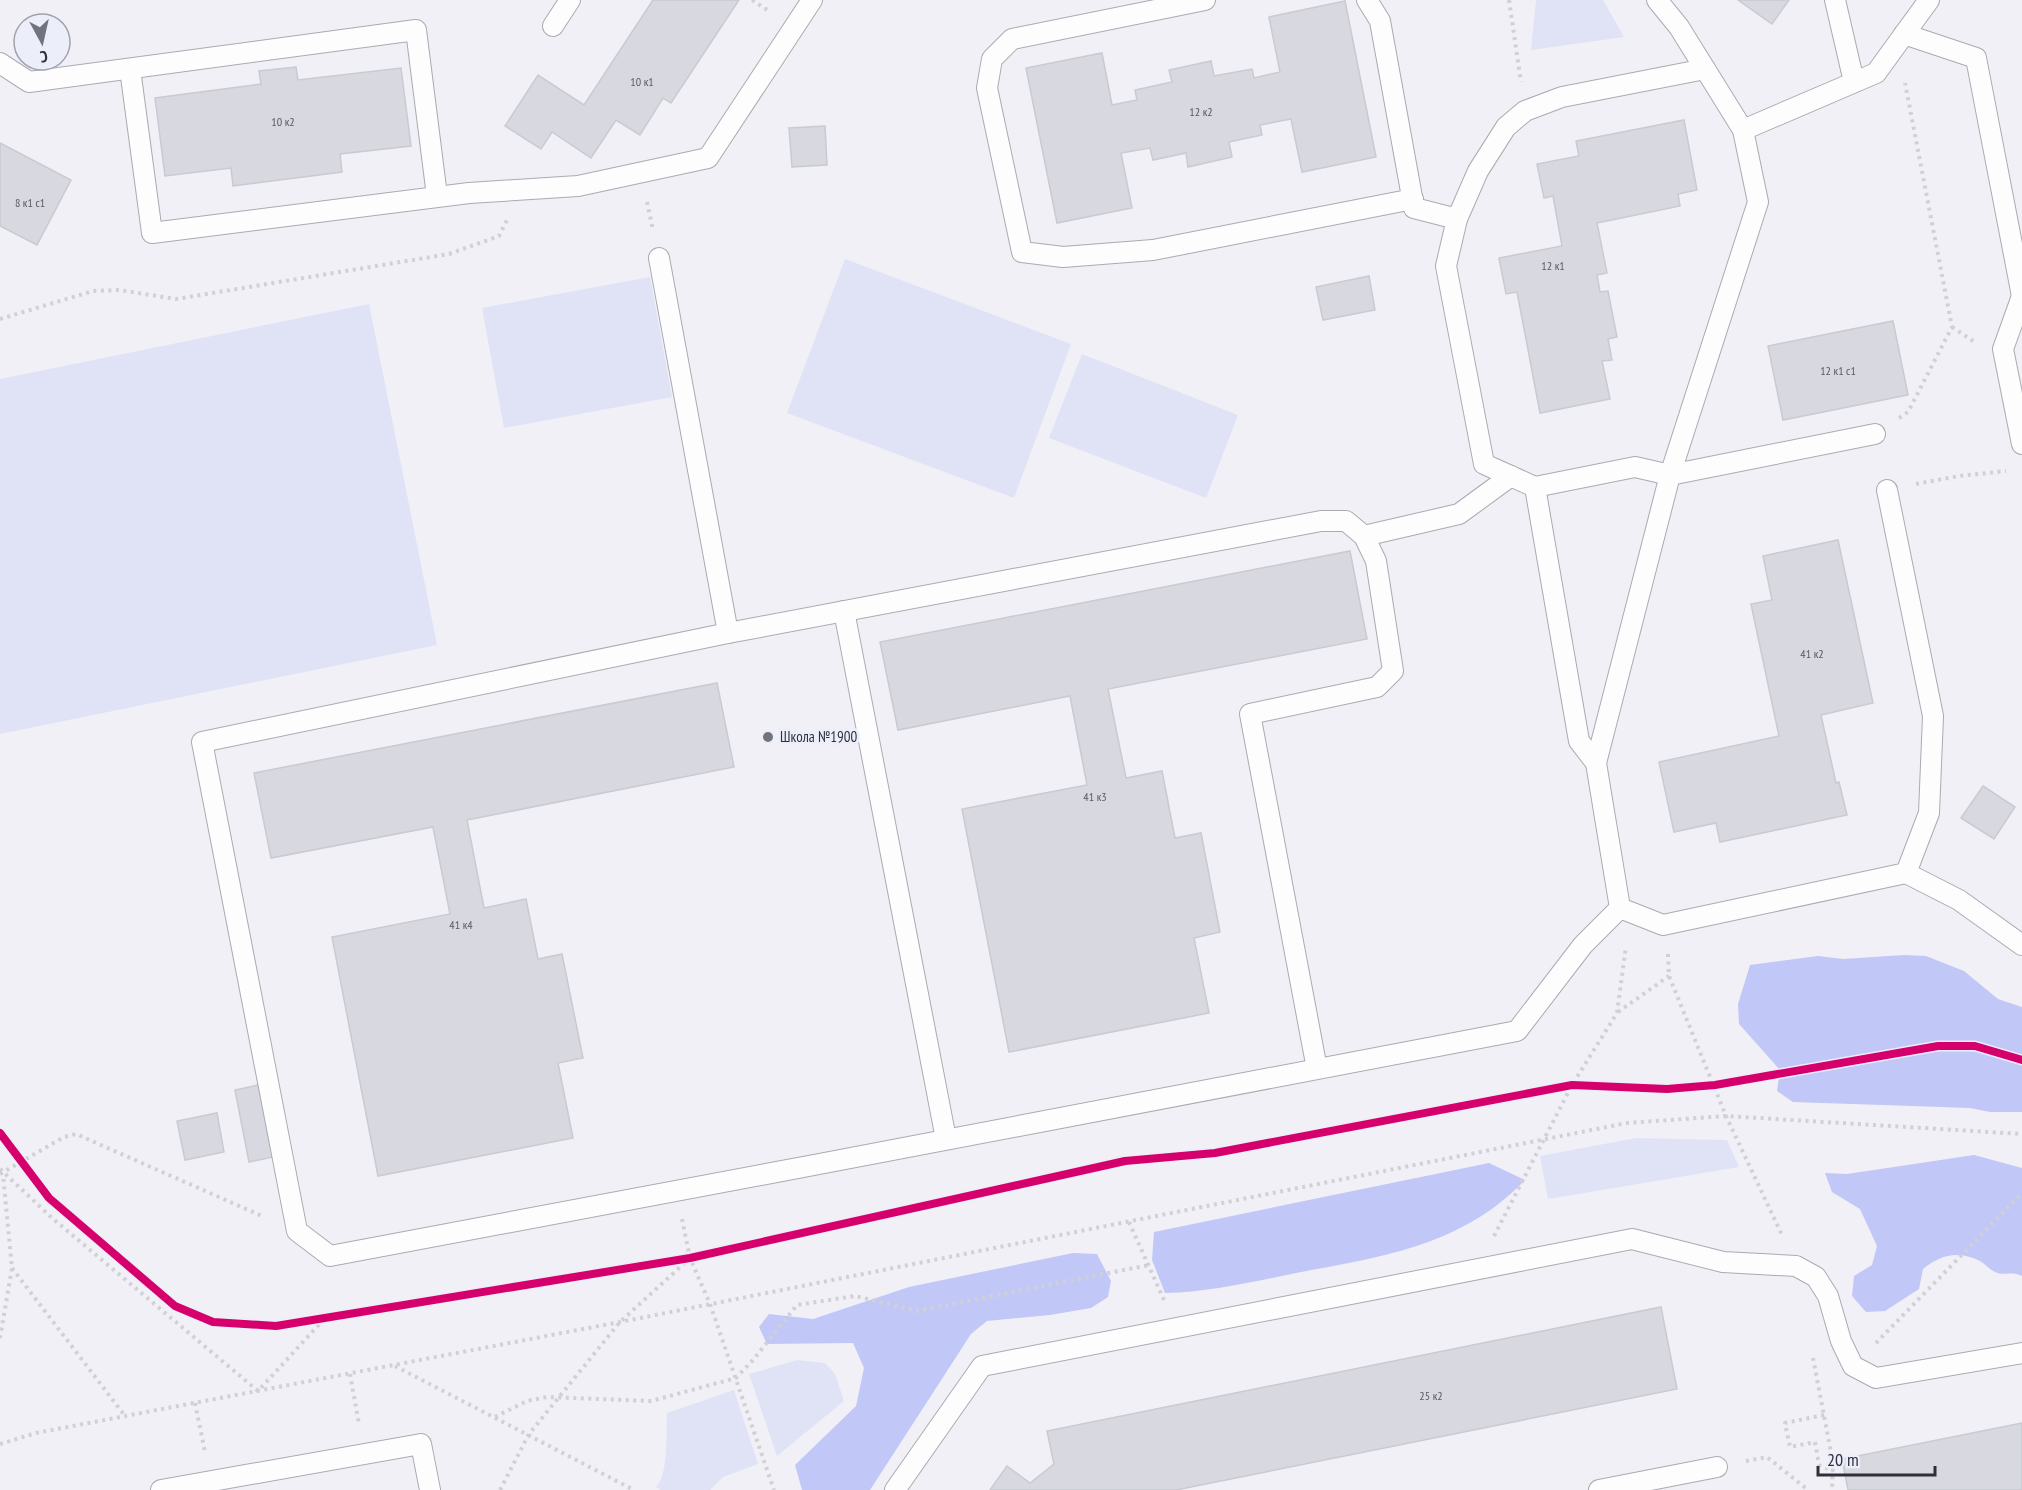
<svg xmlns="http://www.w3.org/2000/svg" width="2022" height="1490" font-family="'PT Sans Narrow',sans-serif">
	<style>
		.green { fill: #e0e3f6 }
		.forest { fill: #c1c8f7 }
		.building { fill: #d7d8e0; stroke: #c9cad2; stroke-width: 1.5 }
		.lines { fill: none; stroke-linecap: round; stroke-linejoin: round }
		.lane-casing { stroke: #aaabb2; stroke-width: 22 }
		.path { stroke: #d0d1d4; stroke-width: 4; stroke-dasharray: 3 4.5; stroke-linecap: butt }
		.lane { stroke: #fdfdfe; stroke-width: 20 }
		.cycleway-casing { stroke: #eceefa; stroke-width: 11 }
		.cycleway { stroke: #d6006c; stroke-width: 8 }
		.poi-dot { fill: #72737c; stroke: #eceefa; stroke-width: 2 }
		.labels { text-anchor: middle; stroke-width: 6; stroke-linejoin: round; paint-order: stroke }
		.number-label { font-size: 12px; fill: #585a64 }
		.poi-label { font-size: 15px; fill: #2e303b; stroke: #eceefa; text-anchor: start }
	</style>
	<rect width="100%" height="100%" fill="#f0f0f6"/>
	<g class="green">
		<polygon points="1536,0 1603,0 1624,37 1531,50"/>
		<polygon points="845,259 1071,344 1014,498 787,413"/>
		<polygon points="650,277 672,397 504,428 482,308"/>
		<polygon points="369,304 437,645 0,734 0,379"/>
		<polygon points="1082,354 1238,415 1206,498 1049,438"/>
		<polygon points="1636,1138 1727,1140 1739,1167 1548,1199 1540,1156"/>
		<polygon points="797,1360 825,1363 835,1374 844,1401 777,1456 749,1374"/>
		<path d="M734,1390L758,1464L723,1477L710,1490H661L656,1487C669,1474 666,1431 667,1413Z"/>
	</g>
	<g class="forest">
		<polygon points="1904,955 1926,956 1964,971 1998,999 2022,1007 2022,1112 1990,1112 1970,1108 1793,1102 1777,1091 1780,1070 1739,1024 1738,1004 1750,965 1818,956 1843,959"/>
		<path d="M1974,1155L2022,1168V1276C2013,1271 2003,1276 1995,1272C1989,1269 1985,1264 1980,1261C1958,1250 1940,1255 1923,1269L1919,1289L1885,1311L1866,1312L1852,1296L1854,1276L1872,1265L1877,1246L1860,1209L1832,1192L1825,1173L1847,1174Z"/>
		<path d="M1489,1163L1525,1180C1462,1246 1381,1257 1296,1273C1252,1282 1209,1292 1165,1293L1152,1260L1154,1232Z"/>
		<polygon points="1073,1253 1097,1254 1111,1281 1108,1297 1091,1308 1050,1315 987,1321 971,1334 870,1490 802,1490 795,1465 856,1406 864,1368 853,1343 767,1344 759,1327 769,1314 813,1319 909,1287"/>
	</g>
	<g class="building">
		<polygon points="653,0 739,0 671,103 663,98 640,135 616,120 591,158 552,132 541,149 505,126 538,75 584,105"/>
		<polygon points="1738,0 1789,0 1772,24"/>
		<polygon points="1345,1 1376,157 1302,172 1291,119 1260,125 1262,135 1229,142 1232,157 1188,167 1186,153 1153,160 1150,148 1121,153 1132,208 1057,223 1026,68 1102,53 1112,105 1137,100 1135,90 1172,82 1169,70 1211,61 1214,76 1252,69 1254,78 1280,72 1269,17"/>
		<polygon points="296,67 298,80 401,68 411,146 340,154 342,172 233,186 231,168 165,176 155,98 261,84 259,71"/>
		<polygon points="1684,120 1697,190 1678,194 1680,206 1597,223 1607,273 1597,275 1600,292 1608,291 1617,337 1608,339 1612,360 1602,361 1610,399 1540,413 1517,292 1506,294 1499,258 1562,246 1553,196 1544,198 1537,164 1579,156 1576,141"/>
		<polygon points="825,126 827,165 792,167 789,128"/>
		<polygon points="0,143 71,180 37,245 0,226"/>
		<polygon points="1369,276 1375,310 1323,320 1316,287"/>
		<polygon points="1893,321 1908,395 1783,420 1768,346"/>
		<polygon points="1838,540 1873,703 1821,715 1836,783 1839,782 1847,815 1720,842 1716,823 1674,832 1659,762 1779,736 1751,604 1772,600 1763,556"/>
		<polygon points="1350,551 1367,639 1108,689 1126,778 1162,771 1175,838 1201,833 1220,932 1194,938 1209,1013 1009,1052 962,809 1087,785 1070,696 898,730 880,642"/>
		<polygon points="717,683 734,767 467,820 484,908 526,899 538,959 562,954 583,1058 558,1063 573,1138 378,1176 332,937 450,914 433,827 271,858 254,773"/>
		<polygon points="1983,786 2015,807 1994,839 1961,818"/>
		<polygon points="258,1085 273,1157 249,1162 235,1090"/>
		<polygon points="217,1113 224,1152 185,1160 177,1121"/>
		<polygon points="1661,1307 1677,1389 1176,1490 990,1490 1007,1466 1030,1483 1054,1464 1047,1431"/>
		<polygon points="2022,1423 2022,1490 1848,1490 1842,1459"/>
	</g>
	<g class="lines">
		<defs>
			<g id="lane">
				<polyline points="1205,0 1012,39 992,59 987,88 1022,252 1063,257 1153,250 1413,199"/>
				<polyline points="1367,0 1380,21 1414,208 1457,219"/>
				<polyline points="1657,0 1679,27 1743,130 1758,202 1670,475 1596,763 1620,908 1663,925 1906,873 1929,813 1933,716 1887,490"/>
				<polyline points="1835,0 1854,82"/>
				<polyline points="553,26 570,0"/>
				<polyline points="1904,34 1976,58 2022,296"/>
				<polyline points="0,63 29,82 416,30 437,196"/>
				<polyline points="130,69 152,233 469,193 578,186 708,158 812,0"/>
				<polyline points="1705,69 1562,97 1525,111 1506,127 1478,171 1457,219 1446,266 1484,464 1535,487 1635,467 1670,475 1875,434"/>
				<polyline points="1743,130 1876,73 1929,0"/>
				<polyline points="659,258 728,633"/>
				<polyline points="2022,296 2003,349 2022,444"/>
				<polyline points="1535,487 1579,741 1596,763"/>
				<polyline points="1364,536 1459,514 1511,476"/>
				<polyline points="844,611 946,1139"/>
				<polyline points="1906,873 1959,900 2022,945"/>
				<path d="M1317,1069L1250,714L1377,687L1393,671L1376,561L1364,536L1346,521H1321L728,633L202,742L297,1231L330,1256C726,1182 1121,1107 1517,1031L1583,945L1620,908"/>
				<polyline points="161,1490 421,1444 430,1490"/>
				<polyline points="895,1490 982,1366 1632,1239 1723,1262 1796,1266 1816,1277 1828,1296 1841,1341 1853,1366 1876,1378 2022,1353"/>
				<polyline points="1599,1490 1717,1467"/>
			</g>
		</defs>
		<use href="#lane" class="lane-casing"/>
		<g class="path">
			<polyline points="752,0 769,11"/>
			<polyline points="1509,0 1521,82"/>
			<polyline points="647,202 653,230"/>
			<polyline points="0,319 93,291 119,290 176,299 449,254 499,236 507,220"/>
			<polyline points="1952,327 1976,343"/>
			<polyline points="1899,418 1908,412 1952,327 1905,83"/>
			<polyline points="1916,484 1959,476 2006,471"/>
			<polyline points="1668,954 1669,976 1726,1116 1782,1235"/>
			<polyline points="1618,1012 1669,976"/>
			<polyline points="0,1169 52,1218 258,1391 325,1318"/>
			<polyline points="0,1174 64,1137 76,1134 262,1216"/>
			<polyline points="682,1219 690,1258 710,1304 774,1490"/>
			<polyline points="1129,1222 1164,1300"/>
			<polyline points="1494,1236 1572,1085 1617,1013 1626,946"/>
			<polyline points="12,1268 125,1416"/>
			<polyline points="0,1338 12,1268 3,1175"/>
			<polyline points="1876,1343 2022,1193"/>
			<polyline points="1813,1358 1833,1463 1832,1490"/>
			<polyline points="395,1366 634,1490"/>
			<polyline points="350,1374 359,1424"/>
			<polyline points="195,1403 205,1452"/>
			<polyline points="1824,1415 1785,1423 1790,1447 1815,1442 1819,1465 1833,1471"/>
			<polyline points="495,1417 527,1401 547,1397 651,1401 736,1378 753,1360 797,1305 855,1296 917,1311 1149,1265"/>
			<polyline points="0,1444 36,1433 620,1322 1627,1123 1726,1116 2022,1134"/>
			<polyline points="1746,1461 1767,1457 1808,1490"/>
			<polyline points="500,1490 529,1434 620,1322 690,1258"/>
		</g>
		<use href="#lane" class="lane"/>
		<defs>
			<polyline id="cycleway" points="0,1133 49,1198 175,1306 213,1322 276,1326 690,1258 1125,1161 1215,1153 1572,1085 1667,1089 1715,1085 1938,1046 1975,1046 2022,1060"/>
		</defs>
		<use href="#cycleway" class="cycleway-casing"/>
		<use href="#cycleway" class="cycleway"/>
	</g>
	<circle class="poi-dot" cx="768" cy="737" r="6"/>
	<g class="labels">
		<g class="number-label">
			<text x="642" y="86">10 к1</text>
			<text x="1201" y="116">12 к2</text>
			<text x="283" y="126">10 к2</text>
			<text x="30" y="207">8 к1 с1</text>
			<text x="1553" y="270">12 к1</text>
			<text x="1838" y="375">12 к1 с1</text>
			<text x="1812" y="658">41 к2</text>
			<text x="1095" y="801">41 к3</text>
			<text x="461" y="929">41 к4</text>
			<text x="1431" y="1400">25 к2</text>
		</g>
		<g class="poi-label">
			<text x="780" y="742">Школа №1900</text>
		</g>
	</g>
	<g transform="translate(42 42) rotate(172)"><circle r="28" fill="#eceefa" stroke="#a0a2ae" stroke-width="1.5"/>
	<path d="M0-4.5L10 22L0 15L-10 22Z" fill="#72737c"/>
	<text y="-9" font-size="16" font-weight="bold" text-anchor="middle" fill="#2e303b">С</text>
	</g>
	<path d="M1818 1466v9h117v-9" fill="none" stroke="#2e303b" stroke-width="3"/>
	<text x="1827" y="1466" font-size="18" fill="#2e303b" stroke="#eceefa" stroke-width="4.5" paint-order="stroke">20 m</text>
</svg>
